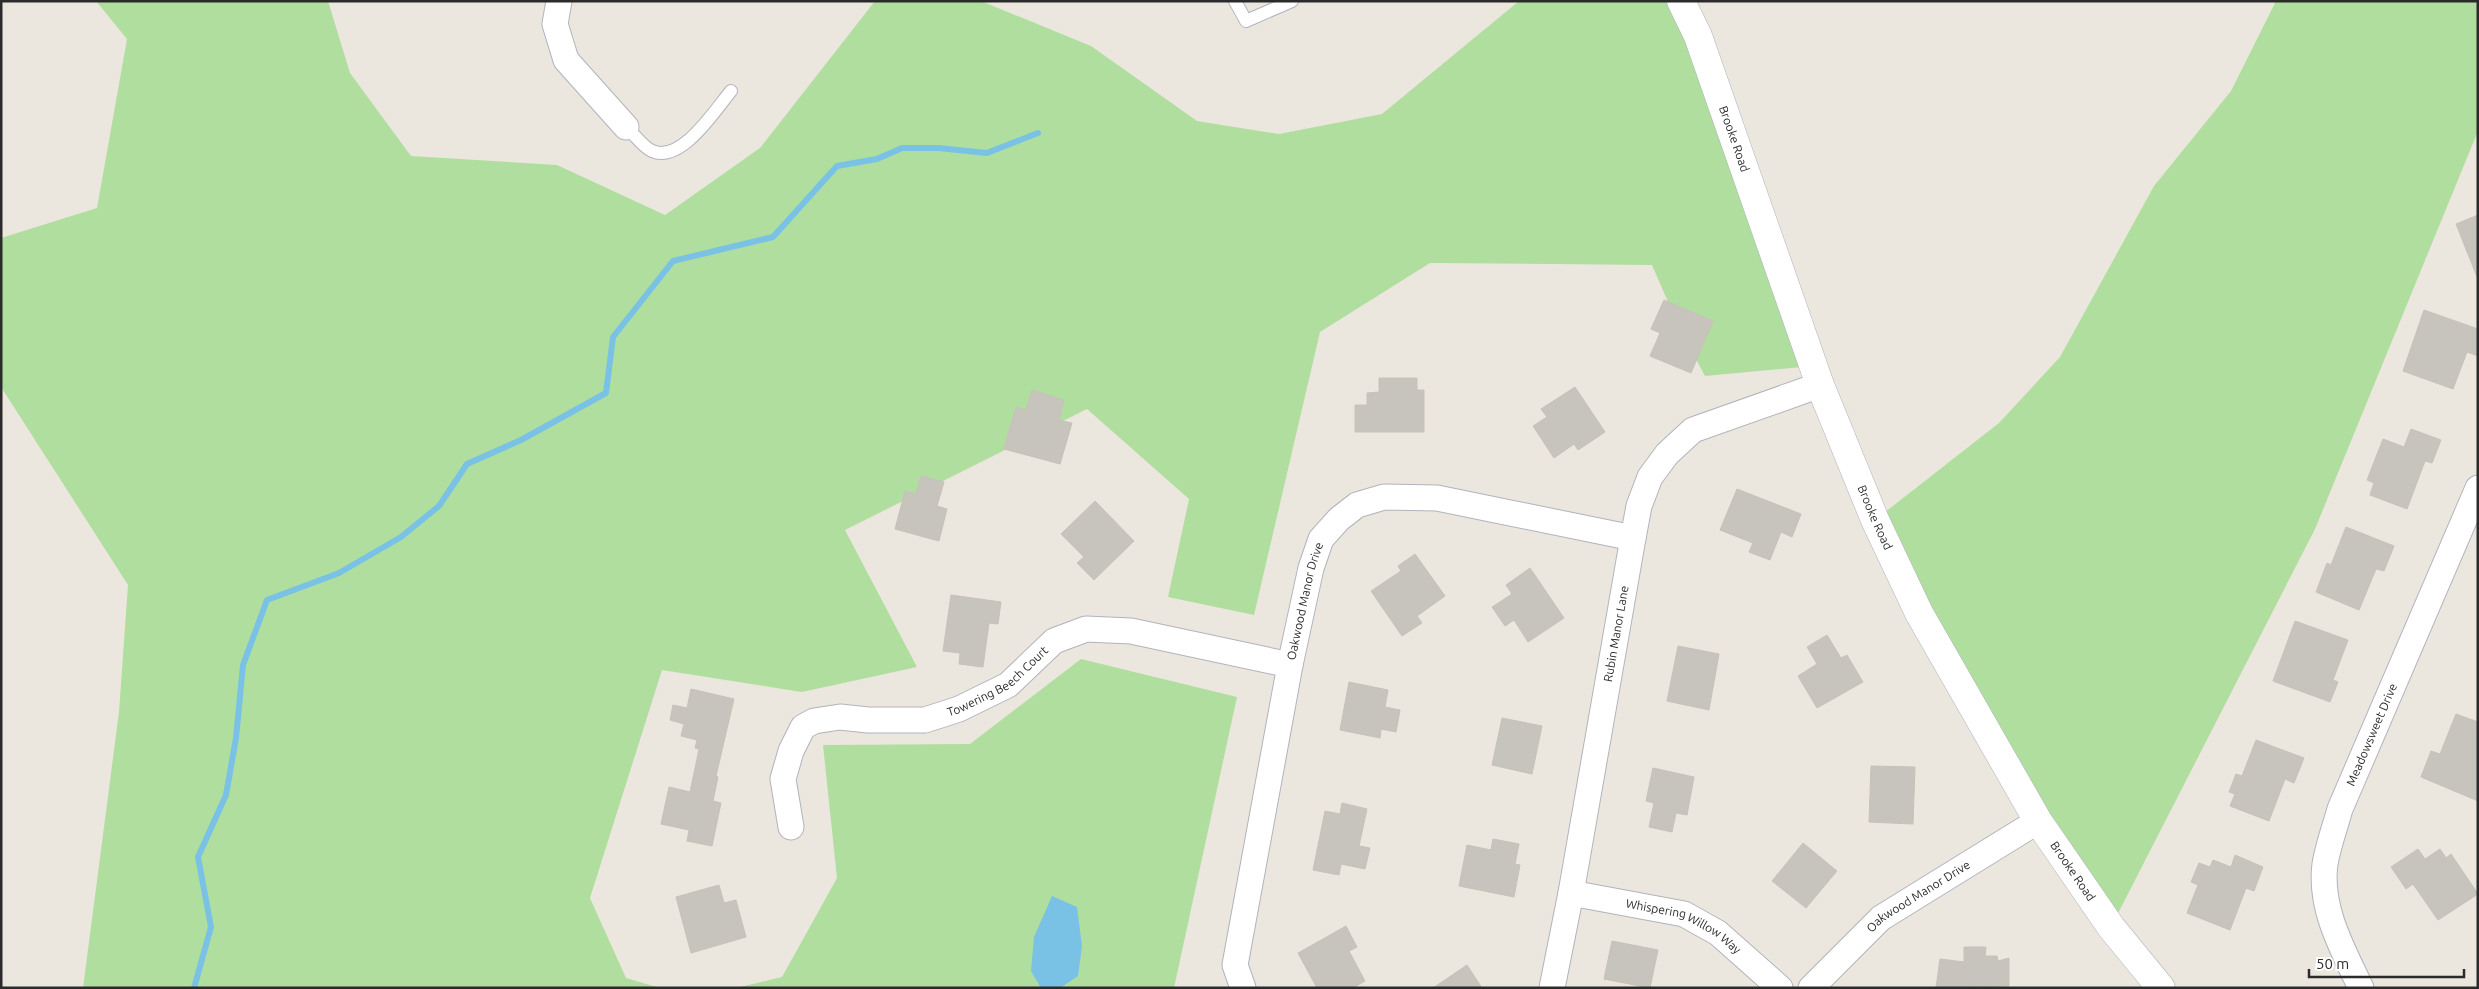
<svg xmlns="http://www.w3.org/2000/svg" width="2479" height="989" font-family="Ubuntu,sans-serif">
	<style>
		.green { fill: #b0de9f }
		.water { fill: #79c2e5 }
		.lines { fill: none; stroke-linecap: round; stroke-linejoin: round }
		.stream { stroke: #79c2e5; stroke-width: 6 }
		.building { fill: #c7c3bd; stroke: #c7c2b8 }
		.lane-casing { stroke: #b1b3bd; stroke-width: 14 }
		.street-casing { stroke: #b1b3bd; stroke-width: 27 }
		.secondary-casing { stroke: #b1b3bd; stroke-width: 29 }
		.lane { stroke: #fff; stroke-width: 12 }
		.street { stroke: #fff; stroke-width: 25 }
		.secondary { stroke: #fff; stroke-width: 28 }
		.labels { text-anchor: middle; stroke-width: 4; stroke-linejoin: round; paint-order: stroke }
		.street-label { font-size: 12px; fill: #2b2b2b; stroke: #fff }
	</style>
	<rect width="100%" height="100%" fill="#ece7de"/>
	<g class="green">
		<polygon points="96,1 328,1 350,73 411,156 557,165 665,215 760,148 875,1 981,1 1091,46 1197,121 1279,134 1382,114 1519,1 1681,1 1814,366 1705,376 1678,325 1652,265 1430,263 1320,332 1254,615 1168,597 1189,499 1087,409 845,530 917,667 802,692 662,670 590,898 626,978 660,988 83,988 119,712 128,585 1,387 1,238 97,208 127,39"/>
		<polygon points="2276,1 2478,1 2478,131 2315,529 2111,927 1875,520 1999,423 2060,357 2154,186 2231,91"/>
		<polygon points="1081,659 1237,697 1174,988 736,988 782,977 837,878 823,745 970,744"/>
	</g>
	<polygon class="water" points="1052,896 1077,907 1082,946 1078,976 1060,988 1041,988 1031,971 1034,937"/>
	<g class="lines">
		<polyline class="stream" points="194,988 211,927 198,857 226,795 236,738 243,665 267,600 339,573 401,537 439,506 467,464 521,440 606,393 613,337 673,261 773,237 837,166 877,159 902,148 938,148 987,153 1038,133"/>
	</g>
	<g class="building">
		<polygon points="2478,215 2478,277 2477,277 2456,224"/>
		<polygon points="1664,300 1713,321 1691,373 1650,356 1660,333 1651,329"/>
		<polygon points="2424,310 2478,329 2478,356 2467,352 2453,389 2403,371"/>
		<polygon points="1379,378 1417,378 1417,390 1424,390 1424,432 1355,432 1355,405 1367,405 1367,393 1379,392"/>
		<polygon points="1575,387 1605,432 1578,450 1574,444 1554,458 1533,426 1547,417 1541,409"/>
		<polygon points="1032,390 1064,400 1059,420 1072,423 1060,464 1004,449 1016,407 1026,410"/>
		<polygon points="2411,429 2441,440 2432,463 2425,461 2407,509 2370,495 2374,483 2367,480 2383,439 2404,447"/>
		<polygon points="921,476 944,482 937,506 947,509 939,541 895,529 905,491 916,494"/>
		<polygon points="1737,489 1801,514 1792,537 1781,532 1770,560 1749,552 1753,543 1720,530"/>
		<polygon points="1095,501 1134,541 1094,580 1077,563 1084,557 1061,534"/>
		<polygon points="2346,527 2394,546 2384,571 2376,569 2359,610 2316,592 2327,563 2331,565"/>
		<polygon points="1415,554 1445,596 1417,616 1422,623 1402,636 1371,591 1401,571 1398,566"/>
		<polygon points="1530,568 1564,618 1528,642 1514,620 1505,626 1492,607 1512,594 1506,585"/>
		<polygon points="951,595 1001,602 998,624 989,623 983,667 959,664 960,653 943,651"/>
		<polygon points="2295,621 2348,640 2333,680 2338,682 2330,702 2273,681"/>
		<polygon points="1827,635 1841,658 1847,655 1863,682 1817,708 1798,676 1817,664 1807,647"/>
		<polygon points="1678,646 1719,654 1709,710 1667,701"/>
		<polygon points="1349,682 1388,690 1385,707 1400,710 1396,732 1381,729 1380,738 1340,730"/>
		<polygon points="691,689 734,699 716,776 718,777 713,801 721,803 712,846 687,841 689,830 661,824 669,787 690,792 699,749 695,748 697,740 681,736 684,724 670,720 673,705 687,708"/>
		<polygon points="2456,714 2478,722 2478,801 2421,777 2431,751 2440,754"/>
		<polygon points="1502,718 1542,726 1532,774 1492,765"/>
		<polygon points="2256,740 2304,758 2294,783 2285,779 2269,821 2230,806 2235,794 2229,792 2236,774 2242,776"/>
		<polygon points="1871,766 1915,767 1913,824 1869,822"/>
		<polygon points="1653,768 1694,777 1687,815 1676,813 1672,832 1649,827 1654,803 1646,801"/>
		<polygon points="1342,803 1367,809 1359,846 1370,848 1365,869 1341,864 1339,875 1313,870 1325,811 1340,814"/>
		<polygon points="1493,839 1519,844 1515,864 1520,865 1514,897 1459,886 1467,845 1491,850"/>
		<polygon points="1803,843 1837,871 1806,908 1772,881"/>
		<polygon points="2418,849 2425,859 2440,849 2446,858 2451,854 2478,894 2438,920 2413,884 2406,889 2391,867"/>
		<polygon points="2235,855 2263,867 2254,891 2246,888 2230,930 2187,913 2198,885 2191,882 2199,863 2210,867 2213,860 2231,867"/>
		<polygon points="719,885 724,903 736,900 746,937 691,953 676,897"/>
		<polygon points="1346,926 1357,947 1349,951 1365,981 1353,988 1317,988 1298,953"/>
		<polygon points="1612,941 1658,950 1650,988 1604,979"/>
		<polygon points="1964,947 1986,947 1985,956 1997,956 1998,961 2009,958 2009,986 1936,988 1940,959 1964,962"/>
		<polygon points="1467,965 1482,988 1433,988"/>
	</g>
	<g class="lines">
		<defs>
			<g id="lane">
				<polyline points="1235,1 1246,21 1292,1"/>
				<path d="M626,127C634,134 643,147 652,151C681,164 715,110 731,91"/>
			</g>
			<g id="street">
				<polyline points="559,1 555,24 566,60 626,127"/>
				<path id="s1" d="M791,827L783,779L791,751L803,727L814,721L840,717L868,720H925L959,709L1008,685L1054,641L1086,629L1131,631L1290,665"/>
				<path id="s2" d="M1571,893L1684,914L1718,933L1780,988"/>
				<path id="s3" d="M1243,988L1235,965L1290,665L1311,568L1321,539L1339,519L1357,505L1384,497L1437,498L1633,538"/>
				<path id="s4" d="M1552,988L1571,893L1633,538L1639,506L1650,477L1667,454L1693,430L1820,385"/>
				<path id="s5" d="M1811,988L1881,918L2038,821"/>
				<path id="s6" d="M2361,988C2343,950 2319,908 2325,864C2328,846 2335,827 2340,809L2478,488"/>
			</g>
			<g id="secondary">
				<path id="s7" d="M1681,1L1698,36L1820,385L1875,520L1919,613L2038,821L2111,927L2161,988"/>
			</g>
		</defs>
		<use href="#lane" class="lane-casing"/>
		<use href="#street" class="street-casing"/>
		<use href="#secondary" class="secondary-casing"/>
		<use href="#lane" class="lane"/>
		<use href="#street" class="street"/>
		<use href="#secondary" class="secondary"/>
	</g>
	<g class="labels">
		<g class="street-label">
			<text dy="4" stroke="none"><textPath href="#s7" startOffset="148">Brooke Road</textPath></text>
			<text dy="4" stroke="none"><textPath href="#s7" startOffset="552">Brooke Road</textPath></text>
			<text dy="4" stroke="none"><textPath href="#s3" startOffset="395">Oakwood Manor Drive</textPath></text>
			<text dy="4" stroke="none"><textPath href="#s4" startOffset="360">Rubin Manor Lane</textPath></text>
			<text dy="4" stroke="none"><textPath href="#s1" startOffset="312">Towering Beech Court</textPath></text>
			<text dy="4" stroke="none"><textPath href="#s6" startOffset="269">Meadowsweet Drive</textPath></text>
			<text dy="4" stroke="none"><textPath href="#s7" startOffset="958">Brooke Road</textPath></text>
			<text dy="4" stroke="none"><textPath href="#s5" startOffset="142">Oakwood Manor Drive</textPath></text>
			<text dy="4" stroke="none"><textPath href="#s2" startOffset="119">Whispering Willow Way</textPath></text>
		</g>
	</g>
	<rect width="2479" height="989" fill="none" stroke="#2b2b2b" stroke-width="5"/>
	<path d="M2309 969v8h155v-8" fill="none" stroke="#2b2b2b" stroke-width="2.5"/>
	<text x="2316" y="969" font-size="15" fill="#2b2b2b" stroke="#ffffff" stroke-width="4" paint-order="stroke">50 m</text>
</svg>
